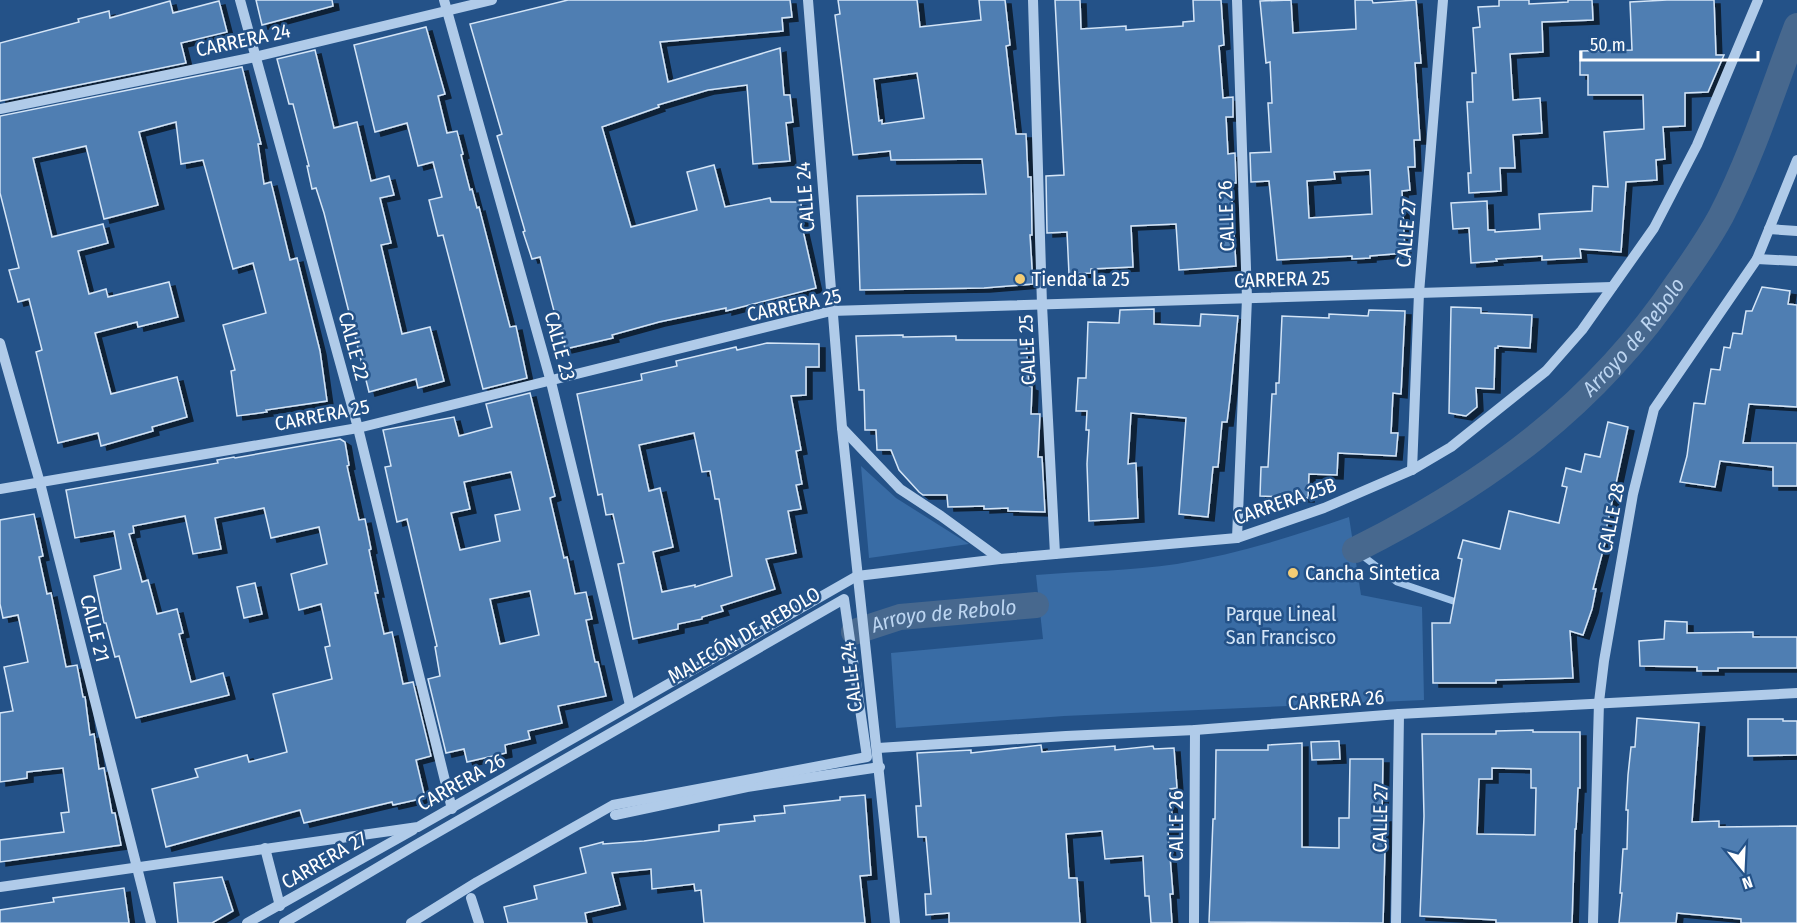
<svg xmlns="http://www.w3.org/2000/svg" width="1797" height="923" font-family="'Fira Sans Condensed',sans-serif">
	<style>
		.green { fill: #396ca5 }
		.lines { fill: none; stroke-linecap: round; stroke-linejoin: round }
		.stream { stroke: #a4c6ea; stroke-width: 7 }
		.canal { stroke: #47688e; stroke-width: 26 }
		.building { fill: #507eb2; stroke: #d4e5f7; stroke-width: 1.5; fill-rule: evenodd; filter: url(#shadow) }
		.minor { stroke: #b0cbe9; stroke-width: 10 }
		.poi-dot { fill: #f4cc74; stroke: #245288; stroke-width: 2 }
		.labels { text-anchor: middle; stroke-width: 5; stroke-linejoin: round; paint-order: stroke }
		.street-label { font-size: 20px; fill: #fff; stroke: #245288 }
		.poi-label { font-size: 20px; fill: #fff; stroke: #245288; text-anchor: start }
		.park-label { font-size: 20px; fill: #d4e5f7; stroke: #245288 }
		.water-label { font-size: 21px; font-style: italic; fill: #bcd5f1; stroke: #245288 }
	</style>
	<defs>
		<filter id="shadow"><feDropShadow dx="6" dy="4" stdDeviation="0" flood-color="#0009"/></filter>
	</defs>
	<rect width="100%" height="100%" fill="#245288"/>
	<g class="green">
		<polygon points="861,466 896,498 969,544 869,558"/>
		<path d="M1349,517L1361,595L1422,607L1424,700L1064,716L896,728L891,653L1043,639L1036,575C1083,571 1131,571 1177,564C1236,554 1292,537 1349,517Z"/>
	</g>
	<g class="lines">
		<polyline class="stream" points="1355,550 1397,582 1462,604"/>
		<g class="canal">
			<path id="s1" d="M1355,550C1487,484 1596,405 1679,281C1694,260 1709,238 1721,216C1752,156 1773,89 1797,26"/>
			<path id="s2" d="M854,632L900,617L1036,605"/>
		</g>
	</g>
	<g class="building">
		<polygon points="256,0 332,0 333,6 262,25"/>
		<polygon points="568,0 790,0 792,17 782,18 783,31 660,42 668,82 780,48 784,95 790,95 793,122 786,123 790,161 753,164 747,85 708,90 658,105 659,107 602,127 631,227 697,210 687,172 714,165 725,207 770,198 771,202 801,202 802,226 816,288 726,311 726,308 659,322 612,335 613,338 565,349 557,314 555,315 540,257 532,259 523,232 525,231 497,136 502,134 470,24"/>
		<path d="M838,0H917L920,27L981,20L979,0H1005L1010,45L1006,46L1016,134H1026L1028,177H1031L1032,235H1030L1033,284L984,288L860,290L857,196L986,194L982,159L891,160L890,151L853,155L835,15L840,14ZM917,73L924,118L882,124V120L879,121L874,79Z"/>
		<polygon points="1055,0 1080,0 1081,29 1126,26 1126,30 1183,26 1183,22 1194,21 1193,0 1221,0 1224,45 1219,46 1223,98 1233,97 1233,117 1226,117 1228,154 1235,153 1236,183 1231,183 1236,266 1179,270 1176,224 1131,226 1133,267 1091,269 1091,273 1069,274 1067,232 1047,233 1046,176 1064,175"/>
		<path d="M1291,0L1293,33L1356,29L1355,0H1372L1373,3L1416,0L1421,63H1415L1420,140H1414L1415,167H1408L1410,190L1402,191L1405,253L1370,256V258L1352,259V256L1277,260L1269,181L1251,182L1250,153L1271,152L1268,103H1272L1270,62L1266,63L1260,1ZM1370,170L1372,214L1309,218L1307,181L1335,179L1334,172Z"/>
		<polygon points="1499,0 1529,0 1529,4 1568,2 1568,0 1592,0 1593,20 1542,22 1543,52 1510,54 1513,100 1540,98 1542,133 1513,135 1515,168 1500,168 1501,191 1469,193 1468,173 1471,173 1467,102 1473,102 1472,73 1476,73 1473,28 1480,27 1478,7 1499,6"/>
		<polygon points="1667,0 1714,0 1716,55 1724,55 1708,92 1685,93 1685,126 1663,127 1665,159 1656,160 1657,180 1626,182 1621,252 1580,249 1581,258 1542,260 1542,256 1496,259 1497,261 1471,263 1469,228 1453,229 1451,203 1487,201 1488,230 1495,230 1495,232 1540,229 1539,214 1592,211 1593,186 1608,187 1604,132 1644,129 1643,95 1588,95 1588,75 1580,75 1580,51 1632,50 1630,2"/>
		<polygon points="170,1 173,13 219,1 227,32 181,43 186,63 0,101 0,43 79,22 78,19 109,11 110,18"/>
		<polygon points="426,27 445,94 438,96 447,133 457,131 463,154 461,155 470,190 472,189 477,208 479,207 510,327 516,326 527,378 483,389 443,235 438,236 429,200 442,197 433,162 418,166 407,123 375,132 354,45"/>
		<polygon points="315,50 334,128 357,122 371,181 389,176 394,195 380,198 391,243 381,245 402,334 430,327 444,381 418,388 416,379 369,392 324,213 316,188 312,189 307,166 309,166 293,104 289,104 277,59"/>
		<polygon points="242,67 261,144 258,144 264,184 271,182 290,260 297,258 320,351 327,401 266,410 267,412 237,416 231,371 235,370 223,325 266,313 253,263 233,269 203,160 181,164 176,122 139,132 158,205 104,219 86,146 33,158 52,237 103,224 108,243 78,251 89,294 106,289 108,297 169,282 178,317 138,327 137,322 95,333 111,394 177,377 187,417 152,427 153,431 101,446 98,433 58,443 36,352 42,350 29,299 18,302 9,270 19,268 0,193 0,116"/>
		<polygon points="1762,287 1790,291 1788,304 1797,305 1797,407 1749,404 1743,443 1797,443 1797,486 1773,486 1773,467 1720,461 1715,487 1680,482 1687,456 1694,403 1705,404 1711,369 1720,370 1724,347 1730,348 1733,333 1742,334 1746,311 1752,311"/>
		<polygon points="1451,307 1481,308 1481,313 1532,315 1530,348 1498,346 1498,348 1495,348 1494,389 1476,388 1477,407 1466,416 1449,413"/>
		<polygon points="1154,309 1154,324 1200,326 1201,314 1238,316 1230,398 1227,422 1222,422 1218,467 1213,467 1208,517 1179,514 1186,418 1131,413 1128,464 1136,463 1138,518 1089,521 1087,464 1089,430 1086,430 1087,411 1076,411 1078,378 1086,378 1088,322 1119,323 1120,310"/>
		<polygon points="1369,310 1405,311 1401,394 1393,393 1391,433 1398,433 1396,456 1338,453 1337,475 1309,474 1308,498 1260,496 1261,467 1268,467 1272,394 1276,394 1276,383 1279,383 1282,316 1329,318 1329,314 1368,316"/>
		<polygon points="903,335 903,337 956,336 956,340 1026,340 1029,386 1032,387 1031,414 1040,414 1038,457 1042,457 1045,512 1008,511 1008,508 984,509 984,506 948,507 947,495 923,495 919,492 899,470 891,450 877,450 876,430 865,430 864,390 859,390 856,336"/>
		<path d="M767,343L819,344V367H806V395L791,396L801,450L796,451L802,484L796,485L801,509L788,511L796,553L766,559L775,589L721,606L723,611L702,617V619L678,624V629L633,639L618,564L624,563L613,514L606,515L602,494L598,495L577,394L642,380L641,374L677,366L676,361L736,347L737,350ZM694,433L702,472L710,471L715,499H719L732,576L695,587V585L662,592L653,552L673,547L660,488L649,491L639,445Z"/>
		<path d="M530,393L555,496L550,498L564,558L567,557L575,594L586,592L592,619L586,620L595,662H598L606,696L558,706L562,723L528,731L530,739L505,745L506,753L467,762L464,749L446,753L428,679L440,676L435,647L437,646L407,519L397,522L385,467L391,466L383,430L454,417L459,436L492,427L486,404ZM511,472L520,510L495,515L500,541L460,550L451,513L470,509L464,482ZM530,591L539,635L500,644L490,599Z"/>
		<polygon points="1608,422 1628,427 1605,535 1607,535 1593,589 1596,589 1592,609 1583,635 1570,631 1573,678 1496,680 1496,683 1433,683 1432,623 1450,623 1462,559 1458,558 1463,540 1500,549 1509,511 1559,523 1567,487 1562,486 1566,468 1581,472 1585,454 1600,457"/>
		<polygon points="340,439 345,442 349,465 347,466 359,520 365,519 371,549 369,550 378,593 375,593 384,634 392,632 403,684 413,682 431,756 416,760 425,798 393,805 392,802 304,823 300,810 166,847 152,789 198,777 195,769 247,755 249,762 287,752 273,694 332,679 325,647 330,646 321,604 299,610 291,574 327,564 319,527 271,538 264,508 215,518 221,549 193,554 185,516 133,526 134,533 129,534 142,582 148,580 157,614 177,609 183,633 179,634 191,682 223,673 229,695 136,718 119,656 115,657 106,623 104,623 94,576 121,569 114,531 75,538 66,490 218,463 217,460 234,457 235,458"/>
		<polygon points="34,514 43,556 39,557 47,594 51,593 66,667 77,665 83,697 85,697 90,735 94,734 99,769 104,768 112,813 115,813 121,845 0,862 0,840 64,832 61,813 69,812 63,768 27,772 27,778 0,782 0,713 13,711 4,667 28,662 18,615 3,618 0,604 0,520"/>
		<polygon points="255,583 262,614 244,618 237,587"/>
		<polygon points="1665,621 1687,622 1687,633 1753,632 1753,637 1797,637 1797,668 1718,668 1718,671 1697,671 1697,667 1640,666 1639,641 1664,639"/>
		<polygon points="1637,718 1699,723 1692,822 1719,821 1719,827 1797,826 1797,923 1741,923 1741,919 1677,913 1676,923 1619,923 1622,893 1620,893 1623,849 1627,849 1628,810 1626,810 1628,775 1631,747 1635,747"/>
		<polygon points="1748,719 1783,719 1783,721 1797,721 1797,755 1748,756"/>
		<path d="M1533,730V732H1580V788H1578L1576,829H1575L1572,923H1496V920L1420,916L1424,816L1422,734H1496V731ZM1492,768L1531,769V788H1536L1535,835L1477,834L1479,779H1492Z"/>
		<polygon points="1339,741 1340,759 1312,760 1311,742"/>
		<polygon points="1302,743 1302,847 1339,848 1339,818 1349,818 1350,759 1383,759 1382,818 1385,818 1385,848 1383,923 1209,922 1213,819 1215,819 1216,750 1268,750 1268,745"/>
		<polygon points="1041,745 1042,752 1115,746 1115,750 1153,746 1154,749 1174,748 1177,788 1170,789 1173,830 1168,831 1173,894 1170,894 1172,923 1151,923 1149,896 1145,896 1143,856 1105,859 1102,831 1066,834 1069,878 1077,878 1080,923 949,923 949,913 926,915 925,894 931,894 926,837 918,837 916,806 921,806 917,753 971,750 971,753"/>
		<polygon points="865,795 871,875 860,876 865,923 704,923 701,890 695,891 694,884 652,889 651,869 612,873 620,905 585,913 587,923 508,923 504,907 537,899 534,886 586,873 580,848 603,842 603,844 644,841 719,831 719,825 755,821 754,816 785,813 784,806 840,800 840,797"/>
		<polygon points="222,877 233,911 212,923 178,923 174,883"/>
		<polygon points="124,888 129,923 0,923 0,910 54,902 53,898"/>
	</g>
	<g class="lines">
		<g class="minor">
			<polyline points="240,0 358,428 452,809"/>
			<polyline points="444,0 551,382 630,705"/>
			<polyline points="808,0 842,428 895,923"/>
			<polyline points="1033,0 1042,305 1055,554"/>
			<polyline points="1237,0 1247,298 1237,538"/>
			<polyline points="0,109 255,57 492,0"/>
			<polyline points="1769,229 1797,231"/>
			<polyline points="1757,259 1797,261"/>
			<polyline points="0,343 40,483 151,923"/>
			<polyline points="842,428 900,489 941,516 1000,559"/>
			<polyline points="1412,470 1419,293 1443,0"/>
			<polyline points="0,489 358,428 831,311 1612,287"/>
			<polyline points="878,748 1066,736 1195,730 1399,714 1797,693"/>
			<polyline points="615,815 747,787 880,767"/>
			<polyline points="265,848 280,906"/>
			<polyline points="0,887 418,827 857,576 1000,559 1237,538 1324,508 1412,470 1451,447 1546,371 1582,330 1654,228 1697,145 1758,0"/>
			<polyline points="471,898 479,923"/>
			<polyline points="247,923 413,830"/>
			<polyline points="284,923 414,846 844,599 867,757 613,805 477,882 411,923"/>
			<polyline points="1194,923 1195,730"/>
			<polyline points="1396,923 1399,714"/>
			<polyline points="1593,923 1599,702 1604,661 1633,494 1654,409 1757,259 1797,160"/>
		</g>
	</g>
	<g class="poi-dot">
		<circle cx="1020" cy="279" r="6"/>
		<circle cx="1293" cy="573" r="6"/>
	</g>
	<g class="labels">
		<g class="street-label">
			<text transform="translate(243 40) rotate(-12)" y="7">CARRERA 24</text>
			<text transform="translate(805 197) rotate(-94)" y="7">CALLE 24</text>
			<text transform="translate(1226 216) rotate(-92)" y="7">CALLE 26</text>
			<text transform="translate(1406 233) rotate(-85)" y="7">CALLE 27</text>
			<text transform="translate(1282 279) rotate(-2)" y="7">CARRERA 25</text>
			<text transform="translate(794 305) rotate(-12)" y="7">CARRERA 25</text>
			<text transform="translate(354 346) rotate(75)" y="7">CALLE 22</text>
			<text transform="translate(560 346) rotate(75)" y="7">CALLE 23</text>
			<text transform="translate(1027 350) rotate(-93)" y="7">CALLE 25</text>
			<text transform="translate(322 415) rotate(-11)" y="7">CARRERA 25</text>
			<text transform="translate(1285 501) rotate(-19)" y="7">CARRERA 25B</text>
			<text transform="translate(1611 518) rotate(-79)" y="7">CALLE 28</text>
			<text transform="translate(95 628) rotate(76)" y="7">CALLE 21</text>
			<text transform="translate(744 635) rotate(-30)" y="7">MALECÓN DE REBOLO</text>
			<text transform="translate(851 677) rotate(-97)" y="7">CALLE 24</text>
			<text transform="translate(1336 700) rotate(-4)" y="7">CARRERA 26</text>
			<text transform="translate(461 782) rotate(-29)" y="7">CARRERA 26</text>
			<text transform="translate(1380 818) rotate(-89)" y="7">CALLE 27</text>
			<text transform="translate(1176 826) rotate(-90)" y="7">CALLE 26</text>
			<text transform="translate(324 860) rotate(-30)" y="7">CARRERA 27</text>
		</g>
		<g class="poi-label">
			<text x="1032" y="286">Tienda la 25</text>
			<text x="1305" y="580">Cancha Sintetica</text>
		</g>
		<g class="park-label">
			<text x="1281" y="621">Parque Lineal<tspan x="1281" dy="23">San Francisco</tspan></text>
		</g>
		<g class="water-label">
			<text dy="7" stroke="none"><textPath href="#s1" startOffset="354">Arroyo de Rebolo</textPath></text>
			<text dy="7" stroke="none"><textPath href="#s2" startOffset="92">Arroyo de Rebolo</textPath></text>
		</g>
	</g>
	<g transform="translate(1743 869) rotate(162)" stroke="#245288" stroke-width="4.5" paint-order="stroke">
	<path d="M0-4.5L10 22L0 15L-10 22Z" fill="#ffffff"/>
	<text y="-9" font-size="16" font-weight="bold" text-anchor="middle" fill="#ffffff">N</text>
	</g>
	<path d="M1581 51v9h177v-9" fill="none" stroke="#ffffff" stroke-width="3"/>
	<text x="1590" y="51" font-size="18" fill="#ffffff" stroke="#245288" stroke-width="4.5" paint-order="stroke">50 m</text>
</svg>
